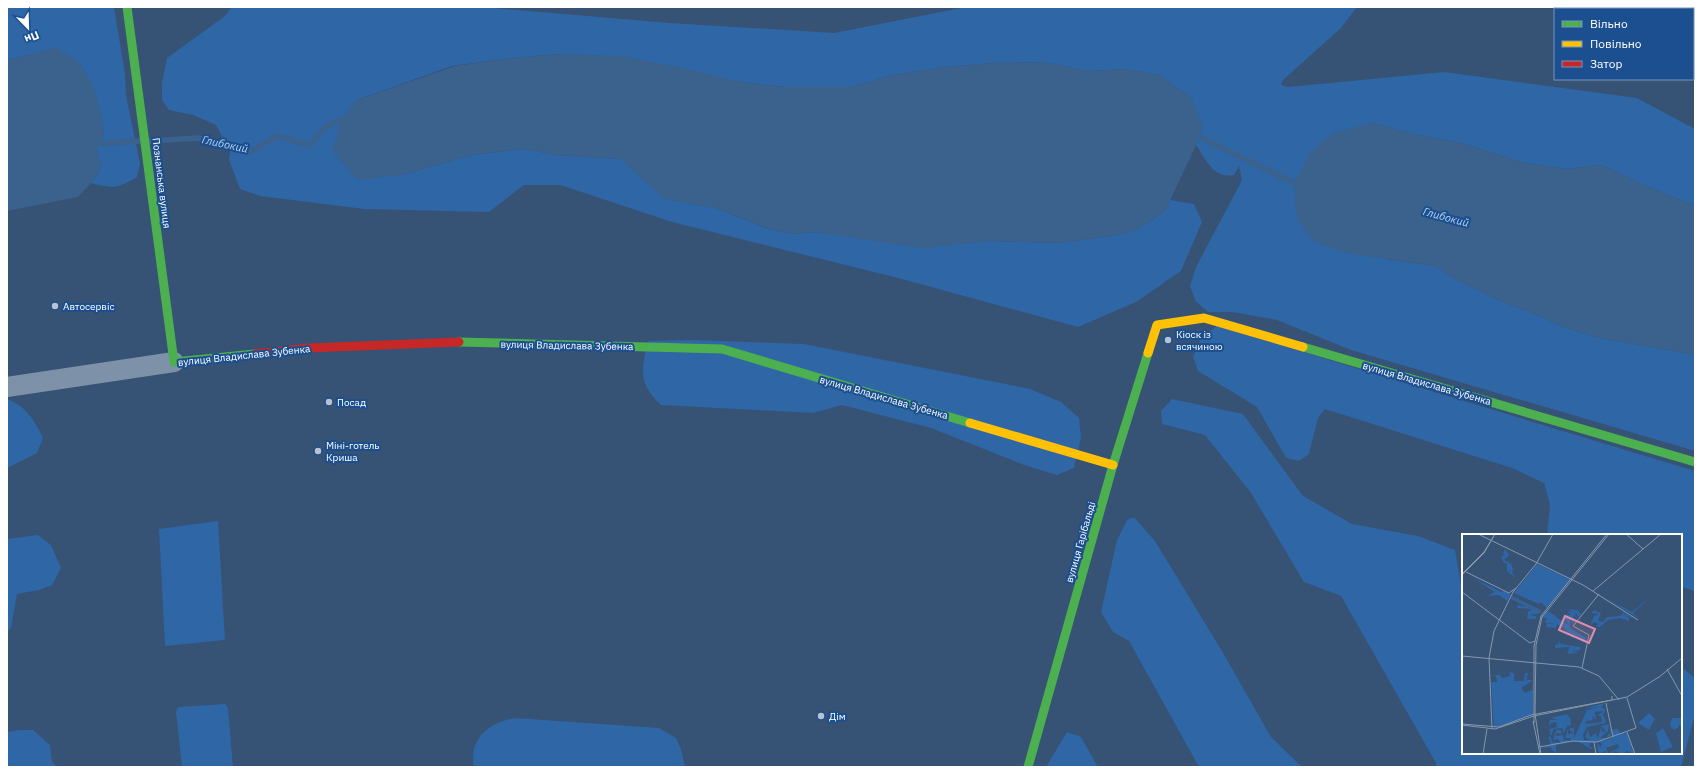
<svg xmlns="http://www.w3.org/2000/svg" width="1702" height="774" font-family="'IBM Plex Sans',sans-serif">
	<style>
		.green { fill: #2f66a5 }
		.water { fill: #3b618d }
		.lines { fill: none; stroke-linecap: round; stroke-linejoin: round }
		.stream { stroke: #3b618d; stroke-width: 5.5 }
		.street { stroke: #7d92a8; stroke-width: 20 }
		.fast { stroke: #4caf50; stroke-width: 9 }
		.slow { stroke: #ffc107; stroke-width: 9 }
		.jam { stroke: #c62828; stroke-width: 9 }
		.poi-dot { fill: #b9c2ce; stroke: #1b4f8f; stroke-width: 1.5 }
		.labels { text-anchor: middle; stroke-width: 4; stroke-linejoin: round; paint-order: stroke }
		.street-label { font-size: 10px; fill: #fff; stroke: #1b4f8f }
		.poi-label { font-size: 10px; fill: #fff; stroke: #1b4f8f; text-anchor: start }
		.water-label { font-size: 11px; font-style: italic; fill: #b5d3f5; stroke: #1b4f8f }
		.inset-river { fill: none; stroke: #3b618d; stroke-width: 2 }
		.inset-road { fill: none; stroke: #8697ac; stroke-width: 1 }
		.view { fill: #e08cad; fill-opacity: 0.15; stroke: #e08cad; stroke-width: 2 }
		.inset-edge { fill: none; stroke: #fff; stroke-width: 2 }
	</style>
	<rect width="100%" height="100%" fill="#365274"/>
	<g class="green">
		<path d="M7,7H114L125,74L126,95L140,164L137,177C116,189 115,189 91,183L101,169L95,144L104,135C100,105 94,90 80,63L29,55L7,60Z"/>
		<path d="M232,7H482L670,23L834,33L966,7H1357L1341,28L1283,80L1281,85L1288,87L1444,72L1637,98L1695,129V206L1646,186L1602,165L1565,169L1521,162L1465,144L1413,134L1373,123L1386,259L1436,266L1455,279L1503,302L1534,313L1563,327L1596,337L1695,355V451L1351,350L1277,320L1232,312H1208L1196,302L1190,286L1196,267L1242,180L1239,166L1234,175C1214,179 1206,160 1196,145L1200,137L1192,99L1161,76L1126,69L1088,71L1048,63L1004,62L947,67L893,75L851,87H784L741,82L560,54L512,58L452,66L357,100L401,175L471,155L524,149L557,155L621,159L665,199L716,208L769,229L793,234L813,232L955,244L987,241L1062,243L1129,233L1151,221L1166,209L1170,200L1194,204L1202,222L1181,271L1136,302L1078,327L902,279L672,222L560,185H524L489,212L364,209L260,196L240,189L229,160L230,152L216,125L193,115L169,110L162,100V83L167,58L225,16Z"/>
		<polygon points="1217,326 1695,471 1695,591 1681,587 1681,535 1547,535 1550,505 1544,483 1512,468 1325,409 1318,418 1309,454 1299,461 1286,458 1257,407 1198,371 1193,357 1201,338"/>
		<path d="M692,340L804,344L1030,389L1061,402L1079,418L1081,438L1074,468L1057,475L1024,465L931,428L842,405L813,413L661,405C638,383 641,370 648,341Z"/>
		<path d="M7,399C25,405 35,421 43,438L37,453L7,468Z"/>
		<polygon points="1172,399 1243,414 1303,496 1352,524 1418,536 1455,550 1463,596 1463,753 1681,753 1681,667 1695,678 1695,714 1681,767 1436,767 1436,763 1341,596 1304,582 1251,493 1205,435 1162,424 1161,411"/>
		<polygon points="1134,517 1155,541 1222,651 1271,737 1302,767 1199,767 1129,641 1113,632 1101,612 1117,540 1127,520"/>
		<polygon points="218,521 225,640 165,646 159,529"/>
		<polygon points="38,535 51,545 61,568 52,585 39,590 17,594 11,628 7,632 7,539"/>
		<polygon points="225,704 228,708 233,767 182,767 176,712 178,707"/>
		<path d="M515,718L659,728L676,738L681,749L685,767H474C468,739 489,722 515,718Z"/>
		<polygon points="19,730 33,730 50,745 52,762 57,767 7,767 7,732"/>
		<polygon points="1067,732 1081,737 1098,767 1046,767"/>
	</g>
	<g class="water">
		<polygon points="56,47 80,63 94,88 101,114 104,136 95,144 101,169 91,183 78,197 7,211 7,60 29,55"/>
		<polygon points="560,54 621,56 678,67 741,82 784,87 851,87 893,75 947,67 1004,62 1048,63 1088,71 1126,69 1161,76 1192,99 1202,124 1200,137 1166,209 1151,221 1129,233 1062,243 987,241 923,248 813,232 793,234 770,229 716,208 664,199 621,159 557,155 524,149 471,155 401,175 357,180 333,152 340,120 357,100 455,66 512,58"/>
		<polygon points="1373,123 1413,134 1465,144 1521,162 1565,169 1602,165 1646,186 1695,206 1695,355 1596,337 1563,327 1534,313 1503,302 1455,279 1436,266 1346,253 1313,241 1296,216 1294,183 1311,152 1333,133"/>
	</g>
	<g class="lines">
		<g class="stream">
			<polyline points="1200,137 1294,183 1301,184"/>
			<polyline points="149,141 198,138 250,152 277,136 310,145 325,127 340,120"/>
			<polyline points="95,144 140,141"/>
		</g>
		<polyline class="street" points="7,387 174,362"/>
		<g class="fast">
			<polyline points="127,7 174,362 255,354"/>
			<polyline points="459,342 722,349 970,423"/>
			<polyline points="1303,347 1695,462"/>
			<polyline points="1028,767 1113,465 1148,353"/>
		</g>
		<g class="slow">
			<polyline points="1148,353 1157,325 1204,318 1303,347"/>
			<polyline points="970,423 1113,465"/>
		</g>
		<polyline class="jam" points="255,354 309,348 459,342"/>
	</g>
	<g class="poi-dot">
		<circle cx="55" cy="306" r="4"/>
		<circle cx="1168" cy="340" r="4"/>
		<circle cx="329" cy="402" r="4"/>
		<circle cx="318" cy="451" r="4"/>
		<circle cx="821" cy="716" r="4"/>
	</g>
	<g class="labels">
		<g class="street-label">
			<text transform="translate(162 183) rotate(83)" y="4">Познанська вулиця</text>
			<text transform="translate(567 345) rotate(1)" y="4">вулиця Владислава Зубенка</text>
			<text transform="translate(244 355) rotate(-6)" y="4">вулиця Владислава Зубенка</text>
			<text transform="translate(1427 383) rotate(16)" y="4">вулиця Владислава Зубенка</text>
			<text transform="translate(884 397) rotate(16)" y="4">вулиця Владислава Зубенка</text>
			<text transform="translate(1080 542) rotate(-74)" y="4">вулиця Гарібальді</text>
		</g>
		<g class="poi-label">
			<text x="63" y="310">Автосервіс</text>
			<text x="1176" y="338">Кіоск із<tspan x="1176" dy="12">всячиною</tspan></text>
			<text x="337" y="406">Посад</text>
			<text x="326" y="449">Міні-готель<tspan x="326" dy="12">Криша</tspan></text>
			<text x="829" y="720">Дім</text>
		</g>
		<g class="water-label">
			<text transform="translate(225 144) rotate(12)" y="4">Глибокий</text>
			<text transform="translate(1446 217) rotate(15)" y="4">Глибокий</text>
		</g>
	</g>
	<g transform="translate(1462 534)">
		<rect width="220" height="220" fill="#365274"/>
		<path d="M43,15L47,21L42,26L49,30L51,35L50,39L54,43L46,39L49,36L45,38V29H42L39,23L43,21L41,20ZM75,30L109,46L85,74L78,68L77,70L52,59ZM11,44L40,58L41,56L49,61L45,67L37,61L24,62L33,58ZM191,61L171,79L176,84L143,64L170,78ZM50,62L79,76V79L67,81L74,82V85H65L66,78L70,75L55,74L56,71L64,73L48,64ZM95,70L94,83L107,91L102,84L105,80L109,81L105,77L111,78L106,75L115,76L119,80L117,84L113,77L115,86L112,80L111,91L108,84V94L124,104L122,109L113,102L110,105L109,101L101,100L105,97L95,90L94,94L84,93L85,90H94L83,89L85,84H80L81,80L86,77L94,82ZM132,76L139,79L136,87L141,88L145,83L158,82L162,78L164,79L160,82L165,80L167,81L164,84L169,82L171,83L167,84V87L158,84L146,86L138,93L133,92L137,90L132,88L128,92L132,82L137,80L129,79ZM96,106L99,110L119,113L118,116L109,117L118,118L108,120L105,119L108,113L93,114V111L97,110ZM47,138L52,139V147H62L63,139H66L64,147L65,146H70V147L59,154L63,159L70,156L71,147V181L32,194L29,148H35L34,142L29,141H38L40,144L48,142ZM143,169L139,173L144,176L140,182H142L144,189L125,193L121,201L122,206H128L123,203L126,196L128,203L134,199L136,204L139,193L140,198L144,197L139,192L147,190L146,197L138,204H144L148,198L149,201L139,208L152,203L147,193L149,196L156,195L158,199H165L172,220L165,217L160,220H153L158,219L153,217L149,220L148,218L157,214L156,210L144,214L147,220H144V217L137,220L135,211L137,210L138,214L140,210L137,208L128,209L127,212L131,214L129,215L115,207L94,211V220L88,213L78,215L89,210L86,203H89L90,208L99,209L96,205L91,206L94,196H99L100,200L94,199V202L101,201L102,206L109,207V204H103L106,195V200L112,199L107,196L109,194H106H112V204L125,176L137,173L121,175ZM142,177L135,182H139L140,188L124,190V187L131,186L130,182L134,186L133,178ZM187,179L193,185L187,196L176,189ZM105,180L107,183L103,185L108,183L109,191L105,192L101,200V194L92,195L89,202L87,195L95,193L94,188L89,189L88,193L87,188L88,186H96L89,184ZM210,184H220V192L216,191L217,193L212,196L209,193L208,190ZM201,194L211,213L199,218L194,199Z" fill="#2f66a5" fill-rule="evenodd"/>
		<path class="inset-river" d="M49,64L79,78"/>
		<path class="inset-road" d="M16,0L121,51L176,86M164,0L181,15M4,38L47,59L54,54M0,40L22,18L33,0M0,41L22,19L33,0M131,57L199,0M0,58L68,109L73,107M0,122L117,133L137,142L157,166M120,134L127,101L111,92L137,60M205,135L220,162M196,144L220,124M144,169L151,203M71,187L78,220M72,189V112L79,82L145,0M0,190L37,193L69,181L150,166V162M0,191L33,195L72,182L165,163L197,143M30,195L27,124L32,97L51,58L74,30L91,0M165,198L173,220M132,208L134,220M77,213L110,207L135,208L174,194L165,164M21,220L25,195M79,220L73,180L74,111L80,83L147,0"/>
		<path class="view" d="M103,82L133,95L127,109L97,96Z"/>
		<rect width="220" height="220" class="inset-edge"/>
	</g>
	<rect width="1702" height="774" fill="none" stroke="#ffffff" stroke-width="16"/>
	<rect x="1554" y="8" width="140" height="72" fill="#1b4f8f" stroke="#7695bc"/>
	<rect x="1562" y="21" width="20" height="6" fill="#4caf50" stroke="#7695bc"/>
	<text x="1590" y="28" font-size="12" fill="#ffffff">Вільно</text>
	<rect x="1562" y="41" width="20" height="6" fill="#ffc107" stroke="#7695bc"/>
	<text x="1590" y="48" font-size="12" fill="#ffffff">Повільно</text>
	<rect x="1562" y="61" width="20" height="6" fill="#c62828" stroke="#7695bc"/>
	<text x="1590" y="68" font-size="12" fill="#ffffff">Затор</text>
	<g transform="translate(28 28) rotate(157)" stroke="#1b4f8f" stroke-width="3" paint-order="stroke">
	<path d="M0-3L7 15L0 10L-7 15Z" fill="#ffffff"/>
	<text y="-6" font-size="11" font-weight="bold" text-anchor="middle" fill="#ffffff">Пн</text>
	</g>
</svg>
